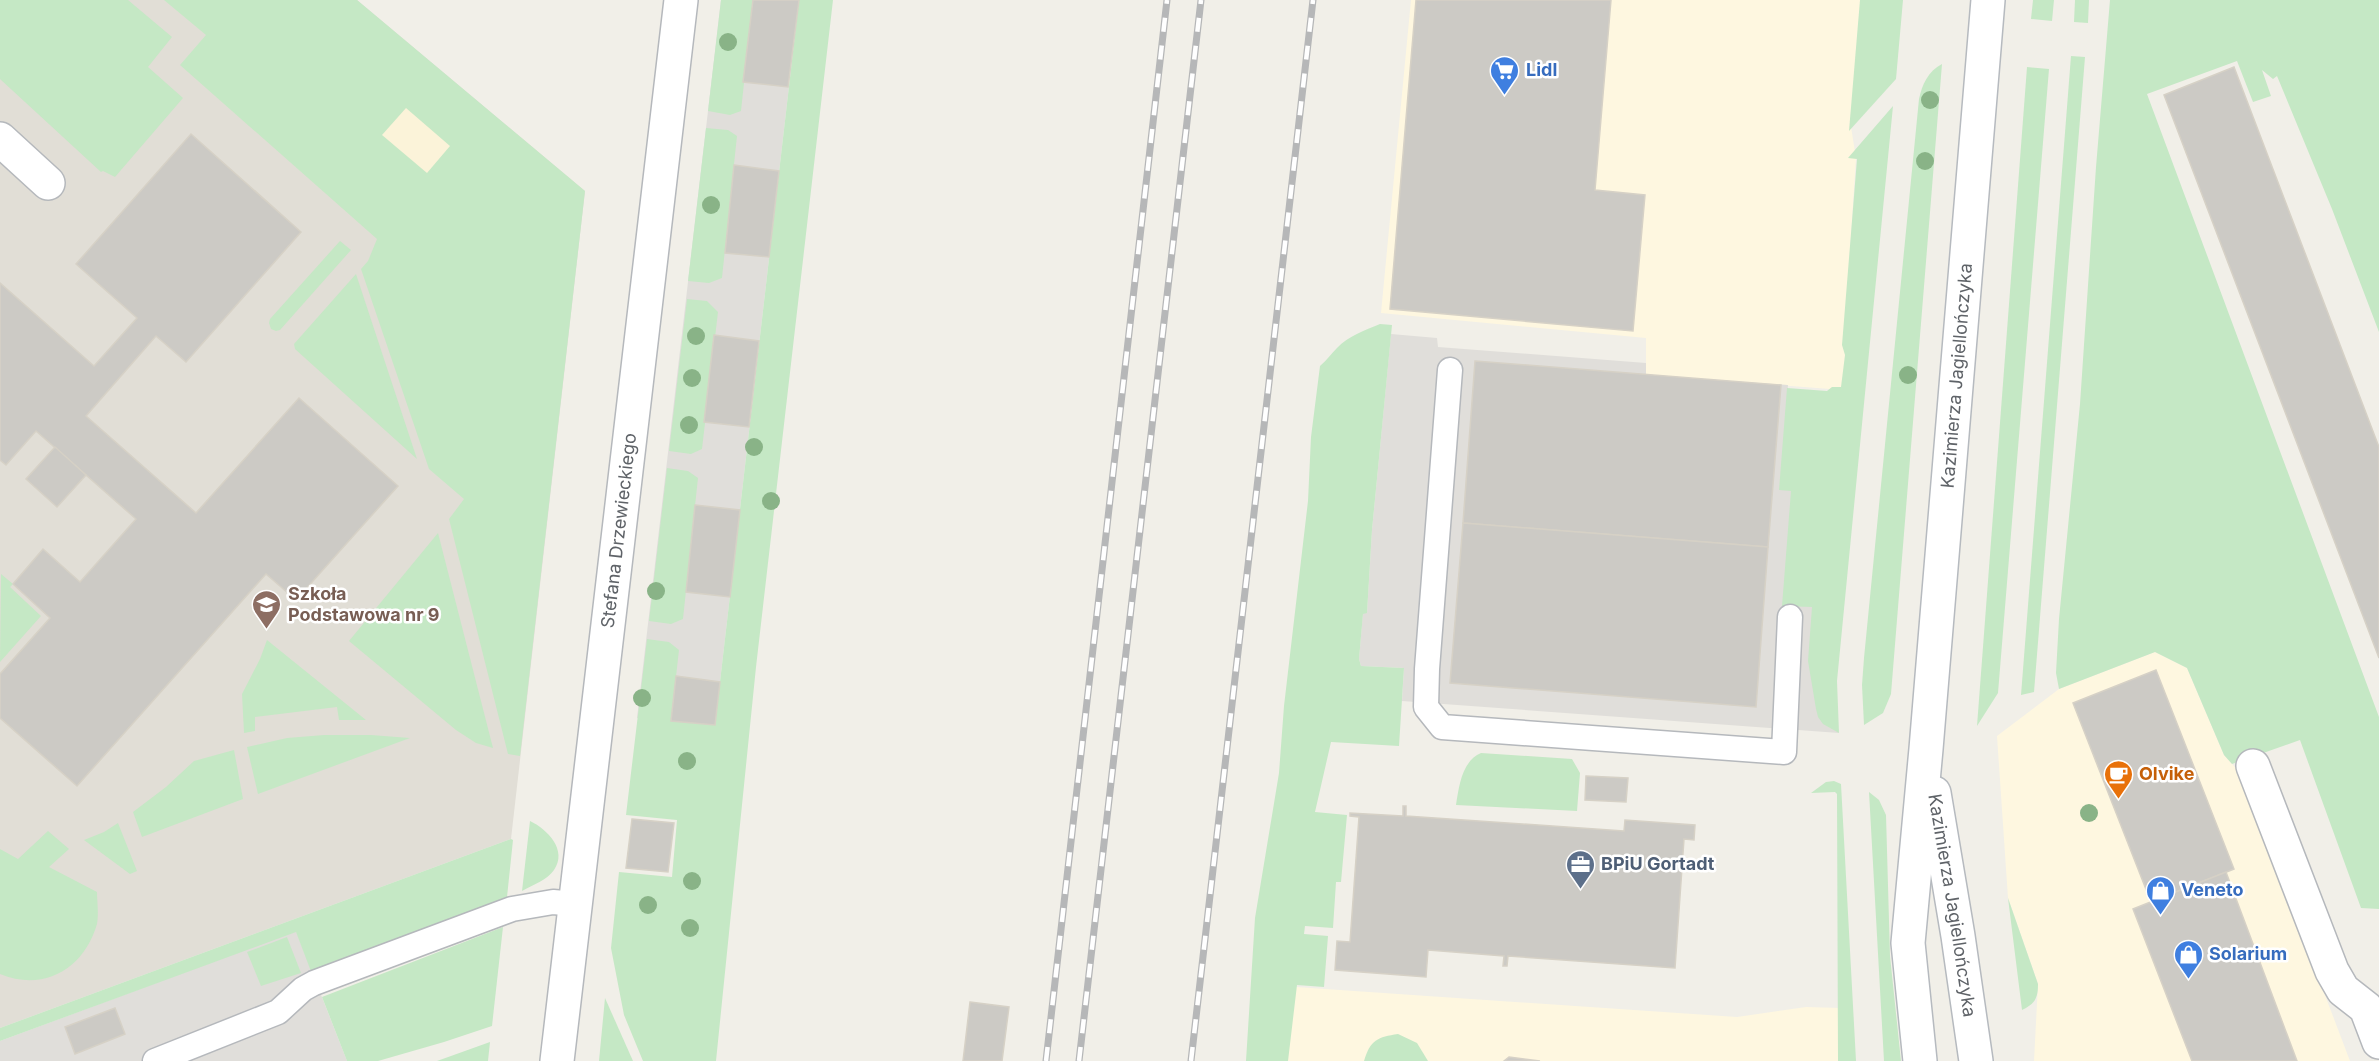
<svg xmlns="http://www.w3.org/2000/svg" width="2379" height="1061" font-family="Inter,sans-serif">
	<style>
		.commercial { fill: #fef7e0 }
		.industrial { fill: #e0deda }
		.education { fill: #e1ded6 }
		.green { fill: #c5e8c5 }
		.sand { fill: #fbf3d9 }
		.building { fill: #cccac5; stroke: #d6d1c6; stroke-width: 1.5 }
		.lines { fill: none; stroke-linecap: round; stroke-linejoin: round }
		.service-casing { stroke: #b5b8bc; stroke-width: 27 }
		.minor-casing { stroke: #b5b8bc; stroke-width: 36 }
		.secondary-casing { stroke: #b6babf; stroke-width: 36 }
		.service { stroke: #fff; stroke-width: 24 }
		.minor { stroke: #fff; stroke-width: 33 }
		.secondary { stroke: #fff; stroke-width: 33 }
		.rail-casing { stroke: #b6b7b8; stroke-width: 7 }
		.rail { stroke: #fff; stroke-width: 4.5; stroke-dasharray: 14; stroke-linecap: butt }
		.tree { fill: #89b387 }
		.labels { text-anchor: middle; stroke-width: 5; stroke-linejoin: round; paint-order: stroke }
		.shop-label { font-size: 18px; font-weight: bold; fill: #366cbe; stroke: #fff; text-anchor: start }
		.street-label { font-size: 18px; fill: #5f6368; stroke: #fff }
		.education-label { font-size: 18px; font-weight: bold; fill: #785e54; stroke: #fff; text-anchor: start }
		.food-label { font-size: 18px; font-weight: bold; fill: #c56008; stroke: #fff; text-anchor: start }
		.service-label { font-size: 18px; font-weight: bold; fill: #4e5e75; stroke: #fff; text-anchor: start }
	</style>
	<rect width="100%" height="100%" fill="#f1efe8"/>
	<g class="commercial">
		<polygon points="1411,0 1862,0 1851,127 1856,158 1844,345 1847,353 1843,390 1646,375 1646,338 1381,313"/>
		<polygon points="2155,652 2187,668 2224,755 2241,774 2350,1061 2034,1061 2038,984 2008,898 1997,736 2059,689"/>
		<polygon points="1296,987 1737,1017 1806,1007 1841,1008 1841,1061 1287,1061"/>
	</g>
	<g class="industrial">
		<polygon points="721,0 799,0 715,725 637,718"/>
		<polygon points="1391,334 1437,338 1438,347 1646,363 1646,375 1788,385 1781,488 1792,490 1813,605 1819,716 1839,733 1402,701 1404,668 1361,666 1359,659 1363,613 1367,613 1372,530"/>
		<polygon points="296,931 347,1061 0,1061 0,1041"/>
	</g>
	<polygon class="education" points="0,0 357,0 585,191 511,839 0,1028"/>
	<g class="green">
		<polygon points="0,0 128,0 172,37 148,67 183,98 115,177 103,171 101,172 0,79"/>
		<polygon points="164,0 357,0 585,191 520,756 508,754 449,519 464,499 429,469 361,269 368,261 377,239 180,65 206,35"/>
		<polygon points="721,0 753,0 741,111 730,115 708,111"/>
		<polygon points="799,0 833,0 756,667 716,1061 643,1061 624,1015 611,948 619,872 672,877 677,820 626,815 647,639 669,642 679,650 671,721 715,725"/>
		<polygon points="1860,0 1903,0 1896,79 1849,131"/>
		<polygon points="2033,0 2054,0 2052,21 2031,19"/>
		<polygon points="2075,0 2089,0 2088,23 2074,22"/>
		<polygon points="2110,0 2379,0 2379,332 2332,209 2277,76 2273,79 2262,70 2271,96 2253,102 2237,61 2147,94 2379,717 2379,909 2361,908 2300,740 2232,764 2224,755 2187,668 2155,652 2059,689 2056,673 2059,619 2080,404 2096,167"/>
		<polygon points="2071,56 2085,57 2034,692 2021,695"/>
		<path d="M1942,64L1891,694L1883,713L1864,725L1862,685L1864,658L1919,99C1922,85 1928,71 1942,64Z"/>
		<polygon points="2027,67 2049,69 1998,693 1977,726"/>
		<polygon points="1893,106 1837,681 1839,733 1823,724 1818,717 1816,709 1808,661 1812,607 1782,606 1791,491 1779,490 1787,388 1827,391 1832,387 1841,387 1845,355 1842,345 1857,159 1848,158"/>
		<polygon points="706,128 728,130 737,136 722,278 709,283 688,281"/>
		<polygon points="340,241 351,250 280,330 276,331 271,329 269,323 270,319"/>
		<polygon points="356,274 417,459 295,349 294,344"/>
		<polygon points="687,299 707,301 718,312 702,449 691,454 669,451"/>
		<path d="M1380,324L1392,325L1372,530L1367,613L1363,614L1359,659L1361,666L1404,668L1399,746L1331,742L1315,812L1347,815L1341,882H1336L1333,928L1305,926L1304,934L1328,936L1324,987L1297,985L1288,1061H1246L1255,918L1279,773L1284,706L1308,501L1311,437L1320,366C1327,360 1331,354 1337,348C1348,336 1366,330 1380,324Z"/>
		<polygon points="667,468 688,471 698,478 683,619 671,624 649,621"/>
		<polygon points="438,533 493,748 476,743 456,730 349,641"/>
		<polygon points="1,574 13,584 10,587 41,616 0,662"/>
		<polygon points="267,640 366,720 339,720 337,707 255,717 255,731 244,733 242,694 260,659"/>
		<polygon points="324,735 371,735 410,738 258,794 247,747 287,738"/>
		<polygon points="234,750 243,799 142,837 133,812 166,787 194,761"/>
		<path d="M1481,753L1572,759L1580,773L1577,811L1456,805C1459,786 1462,761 1481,753Z"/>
		<polygon points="1834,781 1841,784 1856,1061 1838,1061 1837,794 1835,792 1811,793 1826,782"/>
		<polygon points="1869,792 1879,800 1886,815 1890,956 1901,1061 1884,1061"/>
		<path d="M530,821C547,829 568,850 554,870C547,880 533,885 522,891Z"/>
		<polygon points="118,823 137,871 130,874 84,840 104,832"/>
		<path d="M48,831L69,849L49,867L97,892C97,901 99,914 97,924C84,969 44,992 0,974V849L18,859Z"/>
		<polygon points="511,839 513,840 507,897 312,974 296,932 0,1041 0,1028"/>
		<path d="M2008,898L2038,984C2038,998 2035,1004 2022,1010Z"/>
		<polygon points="503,927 492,1026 444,1042 378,1061 347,1061 322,997"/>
		<polygon points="287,937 301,973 261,986 247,952"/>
		<polygon points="605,998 633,1061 599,1061"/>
		<path d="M1398,1034L1417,1043L1428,1061H1364C1370,1040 1378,1037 1398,1034Z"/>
		<polygon points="490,1042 488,1061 437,1061"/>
	</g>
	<polygon class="sand" points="406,108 450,146 427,173 382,135"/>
	<g class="building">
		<polygon points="753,0 799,0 788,87 743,82"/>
		<polygon points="1416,0 1611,0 1595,190 1645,195 1633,331 1390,309"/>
		<polygon points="2234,67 2379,447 2379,658 2164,95"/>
		<polygon points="191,134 301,232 186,362 156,336 86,416 196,513 299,398 398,486 296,600 266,574 77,786 0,718 0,674 50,618 13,584 43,549 80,582 136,519 36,431 6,465 0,460 0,283 94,366 137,318 76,264"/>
		<polygon points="734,165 779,171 769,257 725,253"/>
		<polygon points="714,335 759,341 749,427 704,422"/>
		<polygon points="1475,361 1781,385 1768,547 1463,523"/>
		<polygon points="55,447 86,475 57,507 26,479"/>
		<polygon points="695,505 740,510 730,597 686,592"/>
		<polygon points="1463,523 1768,547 1756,707 1450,683"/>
		<polygon points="2156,670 2234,869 2151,902 2073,703"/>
		<polygon points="676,676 720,682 715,725 671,721"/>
		<polygon points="1586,776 1628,778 1626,802 1585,800"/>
		<polygon points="1403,806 1406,806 1406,816 1624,831 1625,820 1695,825 1694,840 1684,839 1675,968 1508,956 1507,966 1503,966 1504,956 1428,950 1426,977 1335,970 1337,941 1350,942 1359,817 1350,816 1350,813 1403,816"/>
		<polygon points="632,819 674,823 668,872 626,868"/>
		<polygon points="2226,872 2297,1061 2192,1061 2133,909"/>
		<polygon points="970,1002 1009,1007 1002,1061 963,1061"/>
		<polygon points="115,1008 125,1034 75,1054 65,1027"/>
		<polygon points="1509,1057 1540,1061 1504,1061"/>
	</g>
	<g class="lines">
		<defs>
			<g id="service">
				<polyline points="1450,370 1427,669 1426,707 1442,727 1784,752 1790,617"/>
				<polyline points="155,1061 278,1012 303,989 314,983 512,909 553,902 576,904"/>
			</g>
			<g id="minor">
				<polyline points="0,139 48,183"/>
				<polyline points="2253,766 2332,971 2343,990 2366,1008 2379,1042"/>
				<path id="s1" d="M557,1061L681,0"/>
			</g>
			<g id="secondary">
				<path id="s2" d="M1934,793L1958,936L1976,1061"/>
				<path id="s3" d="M1920,1061L1908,943L1926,749L1988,0"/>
			</g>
		</defs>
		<use href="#service" class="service-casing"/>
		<use href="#minor" class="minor-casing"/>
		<use href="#secondary" class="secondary-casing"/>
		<use href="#service" class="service"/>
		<use href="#minor" class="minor"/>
		<use href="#secondary" class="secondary"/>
		<defs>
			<g id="rail">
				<polyline points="1046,1061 1167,0"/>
				<polyline points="1079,1061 1201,0"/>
				<polyline points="1191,1061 1313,0"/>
			</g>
		</defs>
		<use href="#rail" class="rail-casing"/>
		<use href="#rail" class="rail"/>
	</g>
	<g class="tree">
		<circle cx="728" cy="42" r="9"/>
		<circle cx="1930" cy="100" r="9"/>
		<circle cx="1925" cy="161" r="9"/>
		<circle cx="711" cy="205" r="9"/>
		<circle cx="696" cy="336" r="9"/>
		<circle cx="1908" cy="375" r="9"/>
		<circle cx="692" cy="378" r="9"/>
		<circle cx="689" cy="425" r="9"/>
		<circle cx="754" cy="447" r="9"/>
		<circle cx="771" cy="501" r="9"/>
		<circle cx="656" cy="591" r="9"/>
		<circle cx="642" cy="698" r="9"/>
		<circle cx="687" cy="761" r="9"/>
		<circle cx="2089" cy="813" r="9"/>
		<circle cx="692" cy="881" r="9"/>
		<circle cx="648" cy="905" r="9"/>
		<circle cx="690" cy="928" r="9"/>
	</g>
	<defs>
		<symbol id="supermarket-pin" viewBox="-11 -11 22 30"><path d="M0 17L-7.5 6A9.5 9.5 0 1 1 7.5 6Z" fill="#3f7fe0" stroke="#fff"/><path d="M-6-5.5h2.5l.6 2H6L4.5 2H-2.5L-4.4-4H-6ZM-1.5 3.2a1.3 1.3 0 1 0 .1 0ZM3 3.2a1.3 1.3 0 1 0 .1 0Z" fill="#fff"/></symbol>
		<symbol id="school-pin" viewBox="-11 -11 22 30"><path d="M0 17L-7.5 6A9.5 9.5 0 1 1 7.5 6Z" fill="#8d6e63" stroke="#fff"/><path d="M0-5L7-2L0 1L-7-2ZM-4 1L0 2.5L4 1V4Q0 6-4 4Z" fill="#fff"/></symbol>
		<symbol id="cafe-pin" viewBox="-11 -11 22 30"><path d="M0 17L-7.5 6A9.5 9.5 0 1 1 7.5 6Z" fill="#e8710a" stroke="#fff"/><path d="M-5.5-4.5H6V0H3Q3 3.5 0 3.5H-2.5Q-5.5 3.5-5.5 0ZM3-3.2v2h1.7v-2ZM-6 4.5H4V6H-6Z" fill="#fff"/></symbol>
		<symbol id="office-pin" viewBox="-11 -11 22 30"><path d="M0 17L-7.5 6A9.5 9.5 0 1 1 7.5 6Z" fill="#5c6f8a" stroke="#fff"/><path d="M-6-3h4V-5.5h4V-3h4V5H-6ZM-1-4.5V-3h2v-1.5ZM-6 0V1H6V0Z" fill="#fff"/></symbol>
		<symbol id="shop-pin" viewBox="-11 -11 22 30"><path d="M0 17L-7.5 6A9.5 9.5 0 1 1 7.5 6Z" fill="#3f7fe0" stroke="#fff"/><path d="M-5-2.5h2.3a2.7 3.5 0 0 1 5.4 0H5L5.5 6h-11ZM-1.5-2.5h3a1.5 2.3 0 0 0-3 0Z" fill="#fff"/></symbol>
	</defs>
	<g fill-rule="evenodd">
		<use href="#supermarket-pin" x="1488" y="54" width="33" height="45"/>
		<use href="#school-pin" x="250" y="588" width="33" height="45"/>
		<use href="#cafe-pin" x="2102" y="758" width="33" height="45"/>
		<use href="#office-pin" x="1564" y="848" width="33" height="45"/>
		<use href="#shop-pin" x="2144" y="874" width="33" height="45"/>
		<use href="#shop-pin" x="2172" y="938" width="33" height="45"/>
	</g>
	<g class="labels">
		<g class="shop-label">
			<text x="1526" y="76">Lidl</text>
			<text x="2181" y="896">Veneto</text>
			<text x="2209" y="960">Solarium</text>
		</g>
		<g class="street-label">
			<text dy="6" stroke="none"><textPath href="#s3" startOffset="688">Kazimierza Jagiellończyka</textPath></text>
			<text dy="6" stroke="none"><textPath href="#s1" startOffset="534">Stefana Drzewieckiego</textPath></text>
			<text dy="6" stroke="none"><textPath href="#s2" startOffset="114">Kazimierza Jagiellończyka</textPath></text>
		</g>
		<g class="education-label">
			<text x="288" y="600">Szkoła<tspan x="288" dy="21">Podstawowa nr 9</tspan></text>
		</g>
		<g class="food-label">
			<text x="2139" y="780">Olvike</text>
		</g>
		<g class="service-label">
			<text x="1601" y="870">BPiU Gortadt</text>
		</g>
	</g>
</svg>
